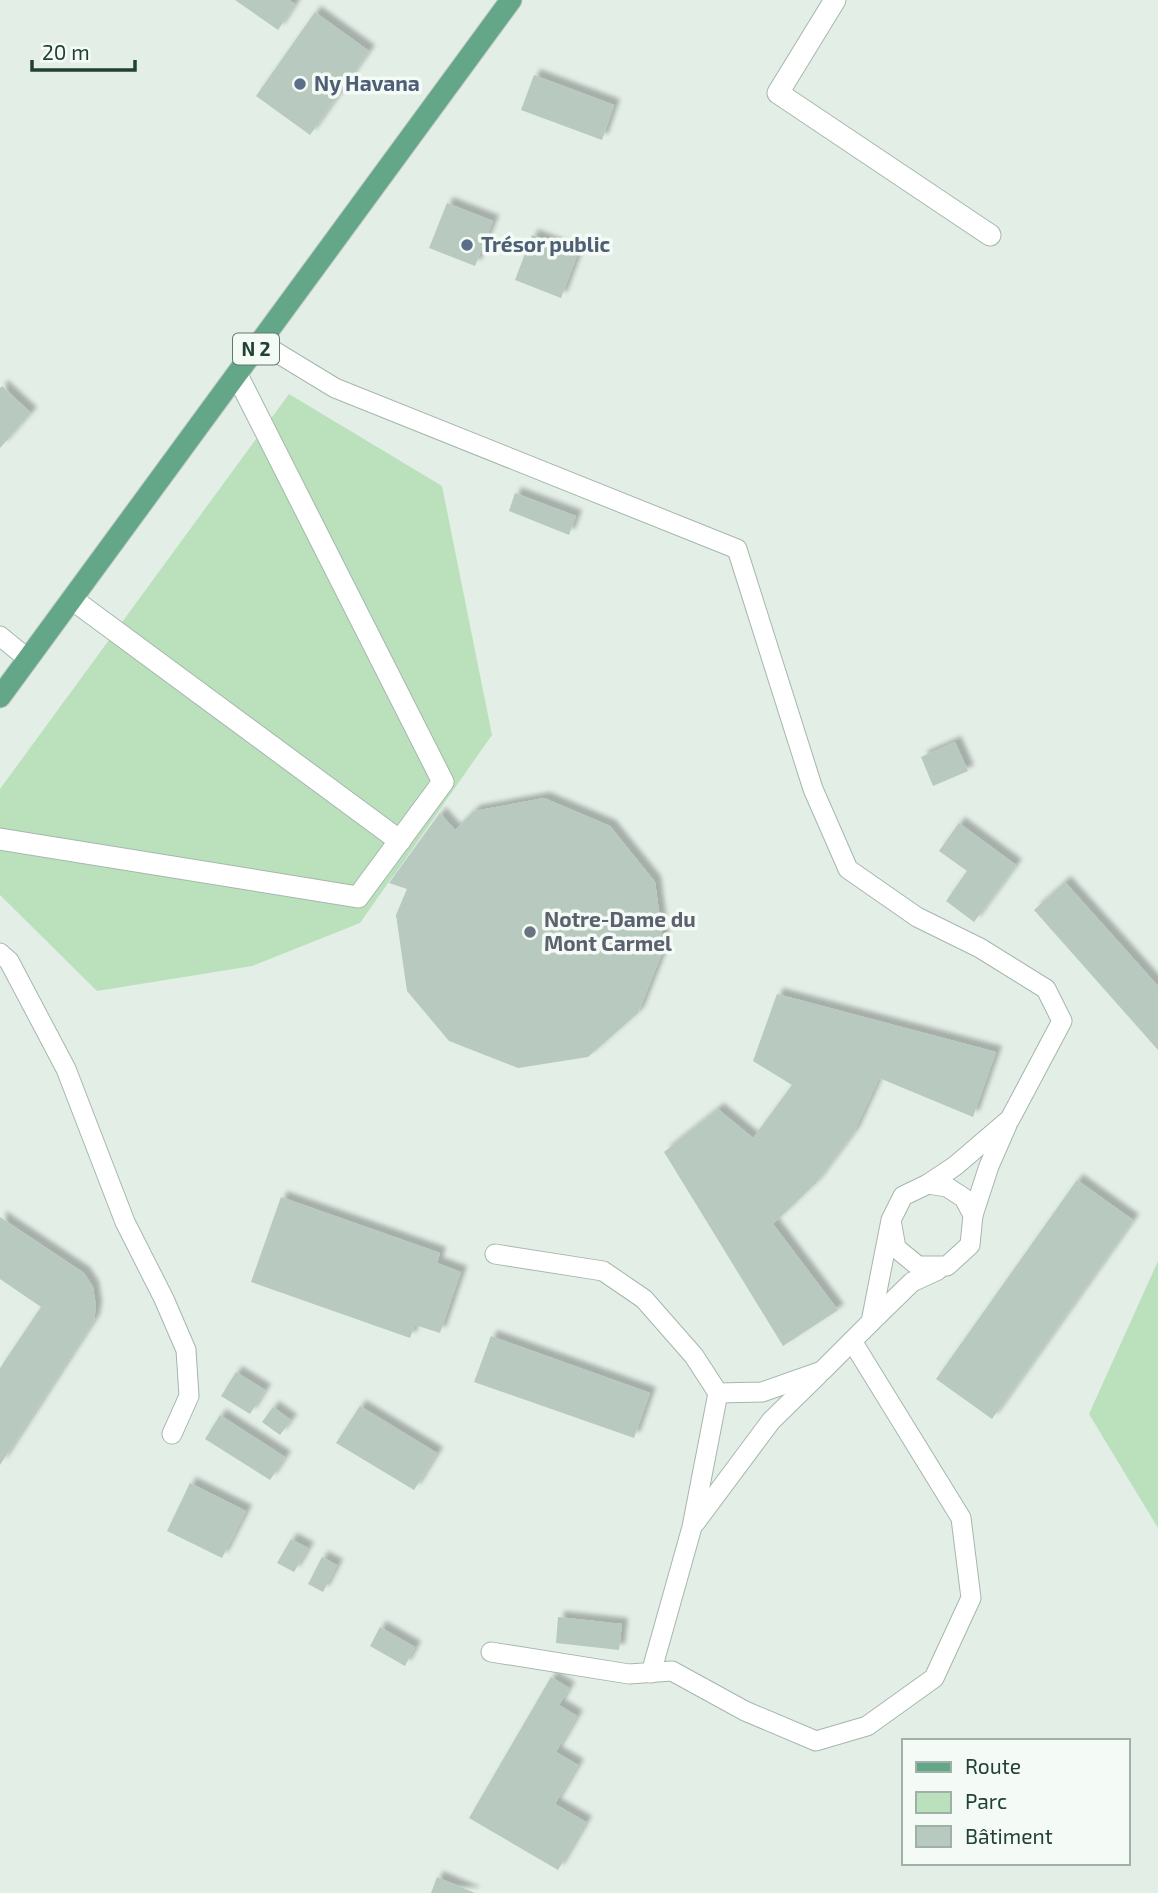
<svg xmlns="http://www.w3.org/2000/svg" width="1158" height="1893" font-family="'Exo 2',sans-serif">
	<style>
		.green { fill: #bae1bc }
		.building { fill: #b8c9bf; filter: url(#shadow) }
		.lines { fill: none; stroke-linecap: round; stroke-linejoin: round }
		.service-casing { stroke: #a5b7ad; stroke-width: 21 }
		.pedestrian-casing { stroke: #a5b7ad; stroke-width: 23 }
		.minor-casing { stroke: #a5b7ad; stroke-width: 23 }
		.primary-casing { stroke: #c1cac6; stroke-width: 23 }
		.service { stroke: #fff; stroke-width: 19 }
		.pedestrian { stroke: #fff; stroke-width: 21 }
		.minor { stroke: #fff; stroke-width: 21 }
		.primary { stroke: #63a788; stroke-width: 21 }
		.service-dot { fill: #5c6f8a; stroke: #f4faf6; stroke-width: 2.5 }
		.worship-dot { fill: #6b7280; stroke: #f4faf6; stroke-width: 2.5 }
		.labels { text-anchor: middle; stroke-width: 7; stroke-linejoin: round; paint-order: stroke }
		.shield { fill: #f4faf6; stroke: #60786d; stroke-width: 2 }
		.shield-label { font-size: 19px; font-weight: bold; fill: #214132 }
		.service-label { font-size: 21px; font-weight: bold; fill: #4e5e75; stroke: #f4faf6; text-anchor: start }
		.worship-label { font-size: 21px; font-weight: bold; fill: #5b616d; stroke: #f4faf6; text-anchor: start }
	</style>
	<defs>
		<filter id="shadow"><feDropShadow dx="6" dy="-6" stdDeviation="2" flood-color="#0004"/></filter>
	</defs>
	<rect width="100%" height="100%" fill="#e3eee7"/>
	<g class="green">
		<polygon points="289,394 442,486 492,735 360,923 252,966 97,991 0,895 0,789"/>
		<polygon points="1158,1261 1158,1528 1089,1414"/>
	</g>
	<g class="building">
		<polygon points="235,0 289,0 295,4 278,30"/>
		<polygon points="315,12 369,51 310,135 256,96"/>
		<polygon points="534,75 614,105 602,140 521,110"/>
		<polygon points="447,203 493,221 475,266 429,248"/>
		<polygon points="532,235 578,253 561,298 515,280"/>
		<polygon points="2,386 31,413 0,448 0,388"/>
		<polygon points="515,493 576,516 569,535 509,511"/>
		<polygon points="955,742 968,771 933,786 921,757"/>
		<polygon points="544,798 610,826 655,882 664,948 638,1013 588,1057 518,1068 449,1041 407,991 396,915 407,889 389,883 440,813 455,830 474,811"/>
		<polygon points="959,823 1016,865 974,922 946,901 967,871 939,851"/>
		<polygon points="1065,882 1158,986 1158,1050 1034,910"/>
		<polygon points="777,994 996,1052 973,1117 879,1078 854,1132 816,1183 773,1224 838,1310 783,1346 664,1152 718,1109 753,1138 792,1085 753,1061"/>
		<polygon points="1077,1180 1133,1220 992,1419 936,1379"/>
		<polygon points="281,1197 440,1253 437,1263 461,1272 440,1333 415,1325 410,1338 251,1282"/>
		<polygon points="0,1217 84,1273 93,1287 96,1307 94,1320 0,1465 0,1368 41,1307 0,1279"/>
		<polygon points="491,1336 650,1393 634,1438 474,1382"/>
		<polygon points="236,1372 265,1390 250,1414 221,1396"/>
		<polygon points="360,1406 437,1453 414,1490 336,1443"/>
		<polygon points="273,1407 291,1420 280,1435 262,1422"/>
		<polygon points="220,1415 285,1457 270,1480 205,1439"/>
		<polygon points="190,1483 246,1511 222,1558 167,1531"/>
		<polygon points="291,1539 308,1548 294,1572 277,1563"/>
		<polygon points="322,1557 337,1565 323,1592 308,1584"/>
		<polygon points="558,1617 622,1624 619,1650 556,1643"/>
		<polygon points="380,1627 415,1647 405,1666 370,1646"/>
		<polygon points="551,1677 569,1688 559,1705 577,1716 556,1752 578,1765 555,1804 586,1822 558,1870 469,1818"/>
		<polygon points="437,1877 475,1893 431,1893"/>
	</g>
	<g class="lines">
		<defs>
			<g id="service">
				<polyline points="261,343 335,388 737,549 813,789 848,869 917,917 980,948 1046,989 1062,1021 1010,1119 955,1166 928,1184"/>
				<polyline points="0,636 28,659"/>
				<polyline points="0,953 9,961 66,1069 125,1222 164,1299 186,1350 189,1396 172,1434"/>
				<polyline points="973,1215 989,1166 1007,1125"/>
				<polyline points="495,1254 603,1271 644,1299 694,1356 718,1393 762,1392 822,1371 871,1322 891,1220 903,1196 928,1184 947,1187 964,1198 973,1215 970,1245 947,1266 918,1266 896,1248 891,1220"/>
				<polyline points="871,1322 912,1282 938,1270"/>
				<polyline points="695,1523 771,1421 818,1375"/>
				<polyline points="491,1652 629,1674 672,1671 745,1711 816,1741 867,1726 934,1678 971,1598 961,1518 852,1341"/>
				<polyline points="651,1673 692,1527 718,1393"/>
			</g>
			<g id="pedestrian">
				<polyline points="72,599 400,841"/>
				<polyline points="0,839 358,897 443,782 237,375"/>
			</g>
			<polyline id="minor" points="835,0 778,93 990,235"/>
			<polyline id="primary" points="0,697 511,0"/>
		</defs>
		<use href="#service" class="service-casing"/>
		<use href="#pedestrian" class="pedestrian-casing"/>
		<use href="#minor" class="minor-casing"/>
		<use href="#primary" class="primary-casing"/>
		<use href="#service" class="service"/>
		<use href="#pedestrian" class="pedestrian"/>
		<use href="#minor" class="minor"/>
		<use href="#primary" class="primary"/>
	</g>
	<g class="service-dot">
		<circle cx="300" cy="84" r="7"/>
		<circle cx="467" cy="245" r="7"/>
	</g>
	<circle class="worship-dot" cx="530" cy="932" r="7"/>
	<g class="labels">
		<rect class="shield" x="233" y="333.5" width="46" height="31" rx="5"/>
		<g class="shield-label">
			<text x="256" y="356">N 2</text>
		</g>
		<g class="service-label">
			<text x="314" y="91">Ny Havana</text>
			<text x="481" y="252">Trésor public</text>
		</g>
		<g class="worship-label">
			<text x="544" y="927">Notre-Dame du<tspan x="544" dy="24">Mont Carmel</tspan></text>
		</g>
	</g>
	<rect x="902" y="1739" width="228" height="126" fill="#f4faf6" stroke="#a0b0a8" stroke-width="2"/>
	<rect x="916" y="1762" width="35" height="10" fill="#63a788" stroke="#a0b0a8" stroke-width="2"/>
	<text x="965" y="1774" font-size="21" fill="#214132">Route</text>
	<rect x="916" y="1792" width="35" height="21" fill="#bae1bc" stroke="#a0b0a8" stroke-width="2"/>
	<text x="965" y="1809" font-size="21" fill="#214132">Parc</text>
	<rect x="916" y="1826" width="35" height="21" fill="#b8c9bf" stroke="#a0b0a8" stroke-width="2"/>
	<text x="965" y="1844" font-size="21" fill="#214132">Bâtiment</text>
	<path d="M32 60v10h103v-10" fill="none" stroke="#214132" stroke-width="3.5"/>
	<text x="42" y="60" font-size="21" fill="#214132" stroke="#f4faf6" stroke-width="5" paint-order="stroke">20 m</text>
</svg>
